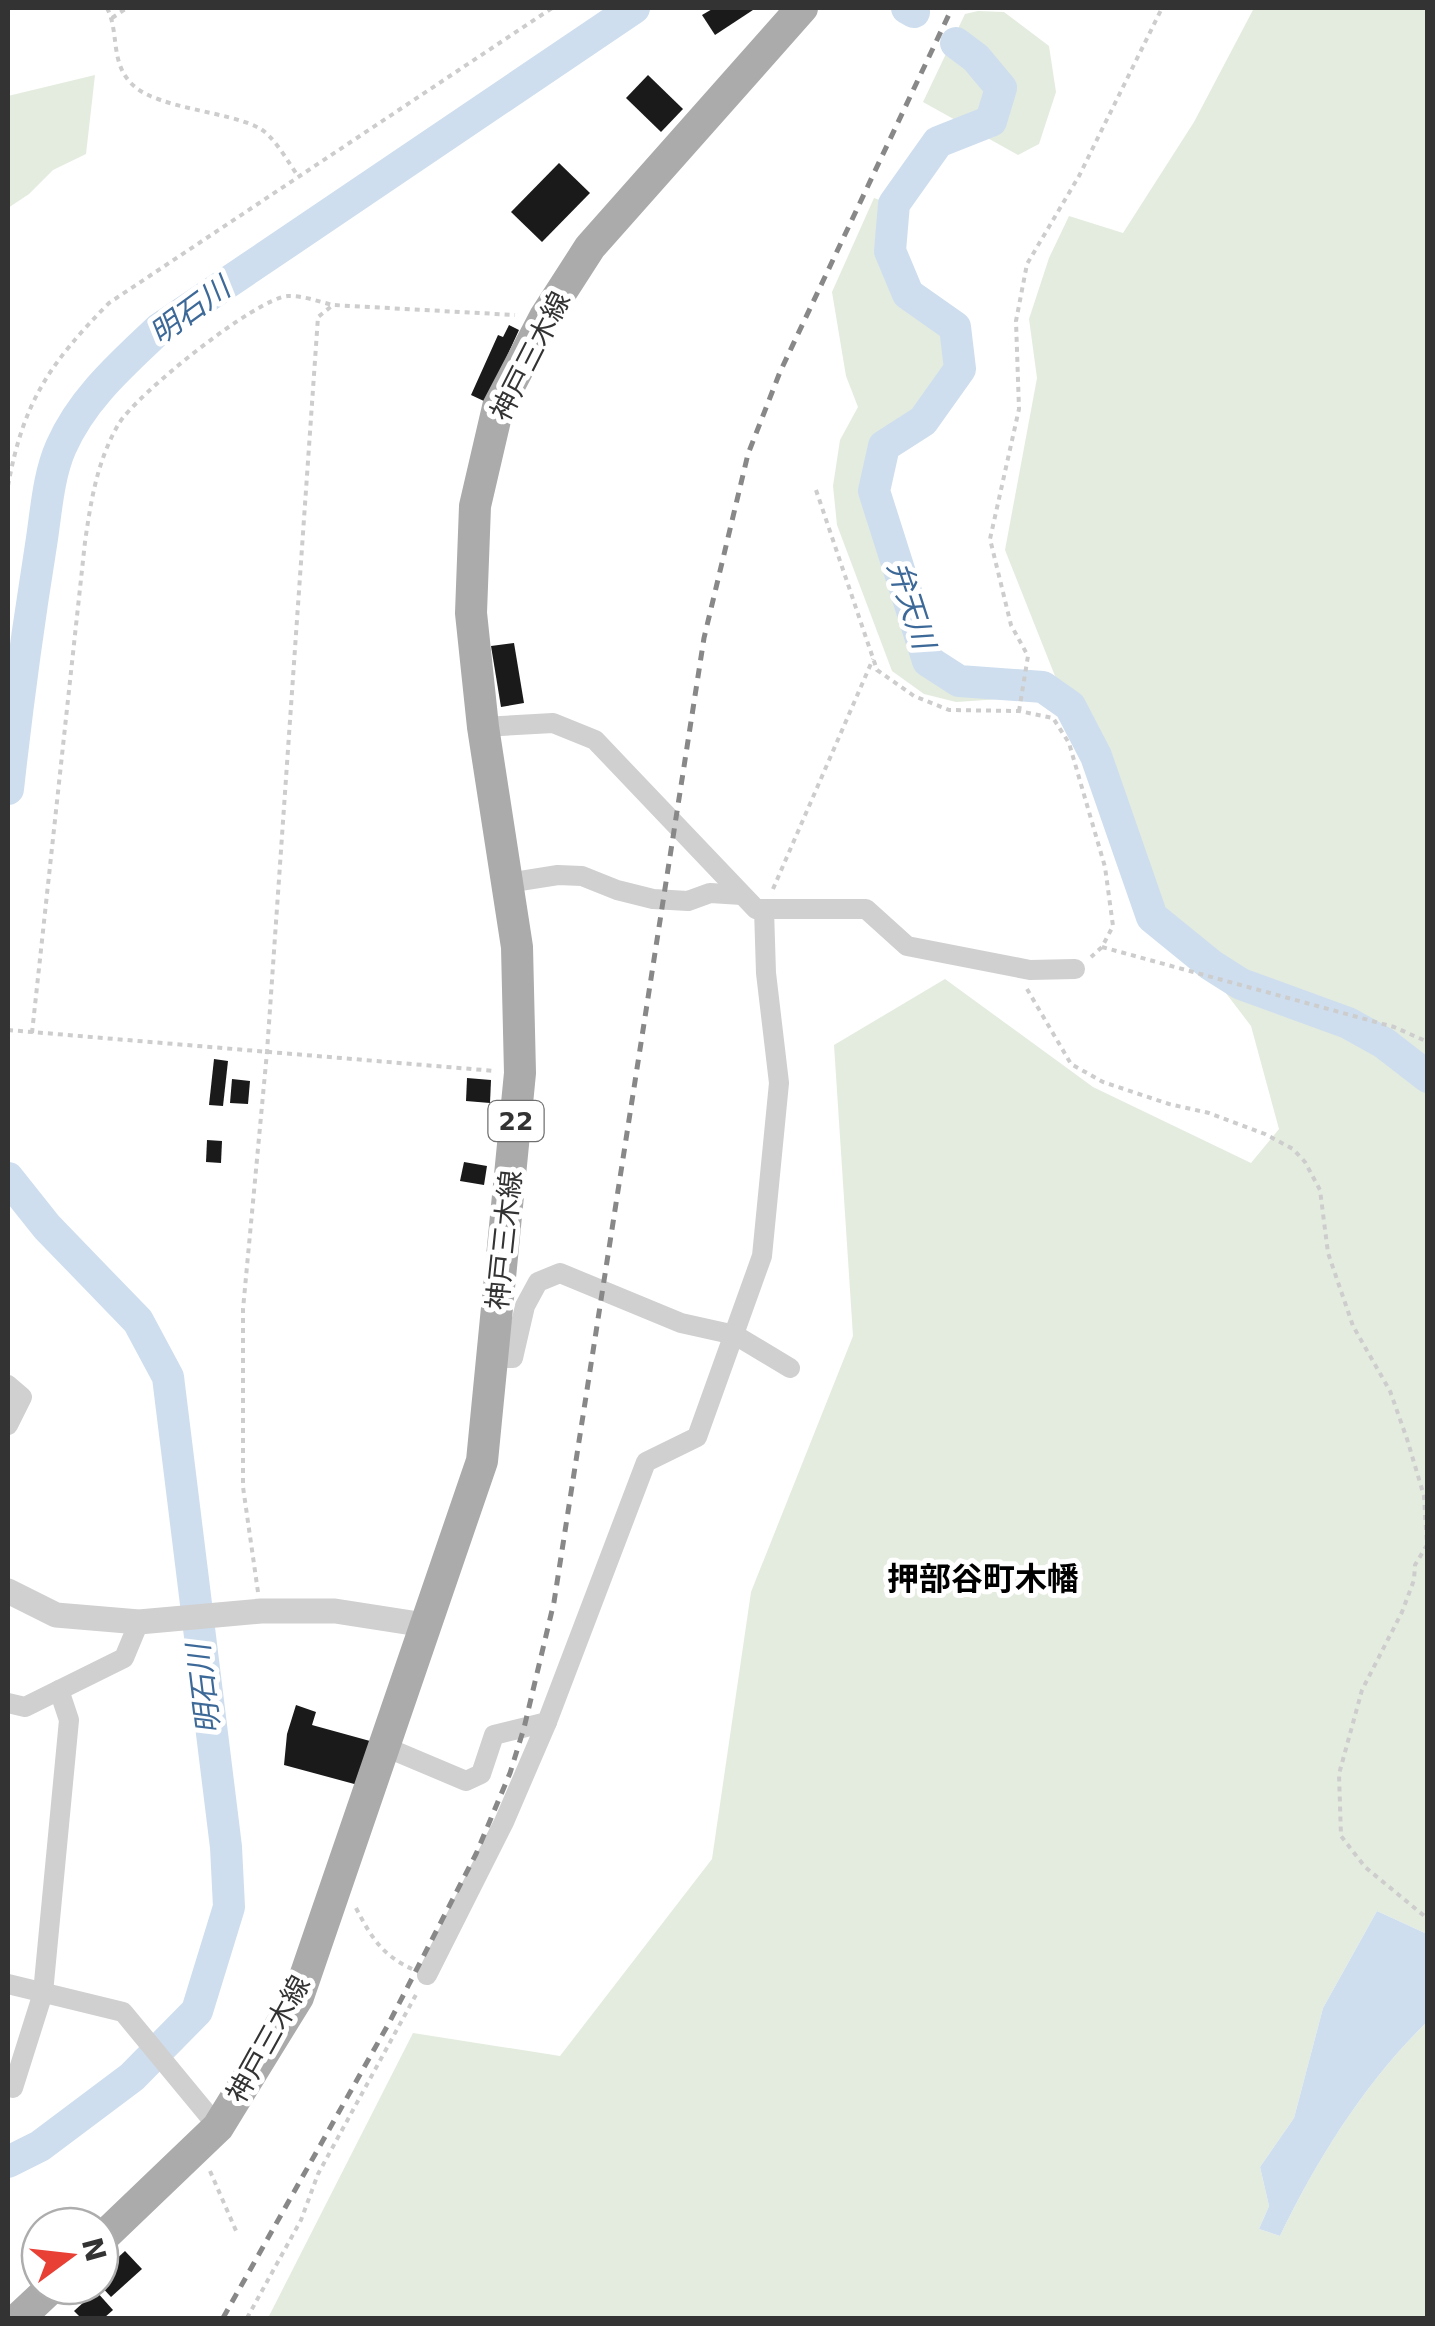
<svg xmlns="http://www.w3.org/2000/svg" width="1435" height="2326" font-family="'DejaVu Sans','Noto Sans JP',sans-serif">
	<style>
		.green { fill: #e4ecdf }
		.water { fill: #cedeee }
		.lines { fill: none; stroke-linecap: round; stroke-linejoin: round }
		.river { stroke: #cedeee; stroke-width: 32 }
		.building { fill: #1a1a1a }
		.path { stroke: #cdcdcd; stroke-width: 4; stroke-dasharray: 5 5; stroke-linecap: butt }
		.minor { stroke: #d0d0d0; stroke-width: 20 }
		.tertiary { stroke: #d0d0d0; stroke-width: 25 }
		.primary { stroke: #ababab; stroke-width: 32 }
		.rail { stroke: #888; stroke-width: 5; stroke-dasharray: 10 8; stroke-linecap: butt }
		.labels { text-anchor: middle; stroke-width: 10; stroke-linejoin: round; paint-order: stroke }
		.shield { fill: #fff; stroke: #707070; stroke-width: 2.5 }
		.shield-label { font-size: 25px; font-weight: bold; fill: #333 }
		.street-label { font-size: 28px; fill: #333; stroke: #fff }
		.water-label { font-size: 30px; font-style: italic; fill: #3d6998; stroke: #fff }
		.quarter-label { font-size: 32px; font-weight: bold; fill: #000; stroke: #fff }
	</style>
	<rect width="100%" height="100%" fill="#fff"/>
	<g class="green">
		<path d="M1254,8H1427V1934L1377,1911L1323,2008L1294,2118L1260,2167L1269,2206L1259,2229L1280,2236C1317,2159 1366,2081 1427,2022V2318H268L413,2033L560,2056L712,1859L751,1592L853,1336L834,1045L945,979L1093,1087L1251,1163L1279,1129L1251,1026L1132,870L1005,550L1037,378L1029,319L1049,258L1069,216L1123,233L1194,122Z"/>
		<polygon points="978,11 1004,12 1049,46 1056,92 1039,144 1018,155 923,102 965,14"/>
		<polygon points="95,75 86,154 53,170 29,194 8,208 8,96"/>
		<polygon points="874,198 885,202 879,257 904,299 941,326 951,363 923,410 891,430 872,450 868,512 907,633 932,673 957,687 1014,689 1016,698 956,702 924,694 892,671 837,525 833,486 840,440 858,407 846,376 832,292"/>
	</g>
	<path class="water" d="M1377,1911L1427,1934V2022C1366,2081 1317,2159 1280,2236L1259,2229L1269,2206L1260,2167L1294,2118L1323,2008Z"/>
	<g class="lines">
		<g class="river">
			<polyline points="907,8 914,12"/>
			<polyline points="956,43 976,58 1001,88 991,121 938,142 894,204 890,251 908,294 955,327 960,369 923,421 884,446 874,491 928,661 959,681 1043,687 1070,706 1096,756 1152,917 1211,965 1241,984 1348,1023 1384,1043 1428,1077"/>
			<path d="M8,789C17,707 28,626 41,545C46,514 48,476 61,447C82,399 121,365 159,329L634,8"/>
			<polyline points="8,1178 47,1227 138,1321 168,1377 226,1847 229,1907 197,2011 132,2077 40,2146 8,2162"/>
		</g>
	</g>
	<g class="building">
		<polygon points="714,8 756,8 715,35 702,15"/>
		<polygon points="648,75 683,109 661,132 626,98"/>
		<polygon points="559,163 590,193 542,242 511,212"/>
		<polygon points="509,325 519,330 486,402 471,395 498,335 503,337"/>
		<polygon points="514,643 524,703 501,707 491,646"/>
		<polygon points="214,1059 228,1061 223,1106 209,1105"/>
		<polygon points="467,1078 491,1080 490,1103 466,1101"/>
		<polygon points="232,1079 250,1081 248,1104 230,1103"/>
		<polygon points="207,1140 222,1141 221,1163 206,1162"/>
		<polygon points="464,1162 487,1166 484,1185 460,1181"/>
		<polygon points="296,1705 316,1712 312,1725 370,1741 358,1785 284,1765 287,1734"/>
		<polygon points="125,2251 142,2269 111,2297 100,2285 100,2274"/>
		<polygon points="96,2291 113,2310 104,2318 81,2318 74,2311"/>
	</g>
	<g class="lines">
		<g class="path">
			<path d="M107,8C120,33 109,64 134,86C160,109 227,111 259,128C274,136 288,162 298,176"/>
			<polyline points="112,18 127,8"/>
			<path d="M8,486C23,402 50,363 109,303L552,8"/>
			<polyline points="816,490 877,670 914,696 949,710 1019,711 1053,718 1069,743 1105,867 1113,926 1102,947 1091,957"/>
			<polyline points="1019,711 1028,656 1011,625 990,539 1019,409 1016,321 1027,264 1079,176 1162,8"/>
			<polyline points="773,889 873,659"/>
			<polyline points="1102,947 1394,1027 1428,1042"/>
			<polyline points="1027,989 1071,1064 1103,1082 1169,1104 1209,1113 1265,1134 1293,1149 1305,1162 1320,1190 1328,1253 1353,1326 1390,1391 1407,1439 1424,1496 1427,1545 1415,1565 1414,1580 1402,1612 1362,1690 1339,1774 1341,1836 1365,1867 1428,1919"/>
			<polyline points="8,1030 495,1071"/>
			<path d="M32,1033L85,542C91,500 97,462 118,425C134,396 256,298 288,296C301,295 320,302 333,305"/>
			<polyline points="258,1592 243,1487 243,1309 267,1052 318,317 333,305 515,315"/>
			<path d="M356,1908C371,1937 382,1955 412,1969"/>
			<polyline points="210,2171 237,2233"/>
			<polyline points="247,2318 301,2220 318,2174 418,1991"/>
		</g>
		<g class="minor">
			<polyline points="483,727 553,723 595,740 756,909 866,909 907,946 1030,970 1075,969"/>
			<polyline points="507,883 558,875 582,876 617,890 653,899 688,901 710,893 742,895"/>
			<polyline points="492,1358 513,1358 525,1306 538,1282 560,1273 681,1323 735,1335 790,1368"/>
			<polyline points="8,1385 22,1397 8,1425"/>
			<polyline points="8,1703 25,1707 124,1658 139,1622"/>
			<polyline points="383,1746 466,1781 481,1774 494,1735 547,1722 646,1462 697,1437 762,1256 779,1083 766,973 764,909"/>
			<polyline points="427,1975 504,1822 547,1722"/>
			<polyline points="8,1984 123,2012 218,2127"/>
			<polyline points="13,2088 43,1993 69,1720 59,1690"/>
		</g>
		<polyline class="tertiary" points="8,1591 56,1615 139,1622 261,1611 335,1611 425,1625"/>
		<g class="primary">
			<polyline points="100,2240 218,2127 298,1997 482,1461 520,1073 517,947 483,727 471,613 475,506 498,407 545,317 590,247 802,8"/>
			<polyline points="19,2318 53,2286"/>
		</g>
		<polyline class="rail" points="223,2318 389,2023 476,1854 510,1773 524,1728 554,1602 704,638 748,454 780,372 952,8"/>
	</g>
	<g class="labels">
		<rect class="shield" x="488.5" y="1101" width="55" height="40" rx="8"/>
		<g class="shield-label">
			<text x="516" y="1130">22</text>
		</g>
		<g class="street-label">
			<text transform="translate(530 356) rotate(-63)" y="10">神戸三木線</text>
			<text transform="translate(504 1240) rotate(-84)" y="10">神戸三木線</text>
			<text transform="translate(268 2039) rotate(-61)" y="10">神戸三木線</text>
		</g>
		<g class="water-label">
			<text transform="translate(190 311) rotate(-36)" y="10">明石川</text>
			<text transform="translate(911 605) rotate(72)" y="10">弁天川</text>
			<text transform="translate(204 1689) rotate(-97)" y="10">明石川</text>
		</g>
		<g class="quarter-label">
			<text x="983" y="1590">押部谷町木幡</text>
		</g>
	</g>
	<rect width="1435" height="2326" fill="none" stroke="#333333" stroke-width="20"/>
	<g transform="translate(70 2256) rotate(75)"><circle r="48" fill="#ffffff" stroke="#adadad" stroke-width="2.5"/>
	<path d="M0-8L18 38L0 25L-18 38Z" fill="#e94036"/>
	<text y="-15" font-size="28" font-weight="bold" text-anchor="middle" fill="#333333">N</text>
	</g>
</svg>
